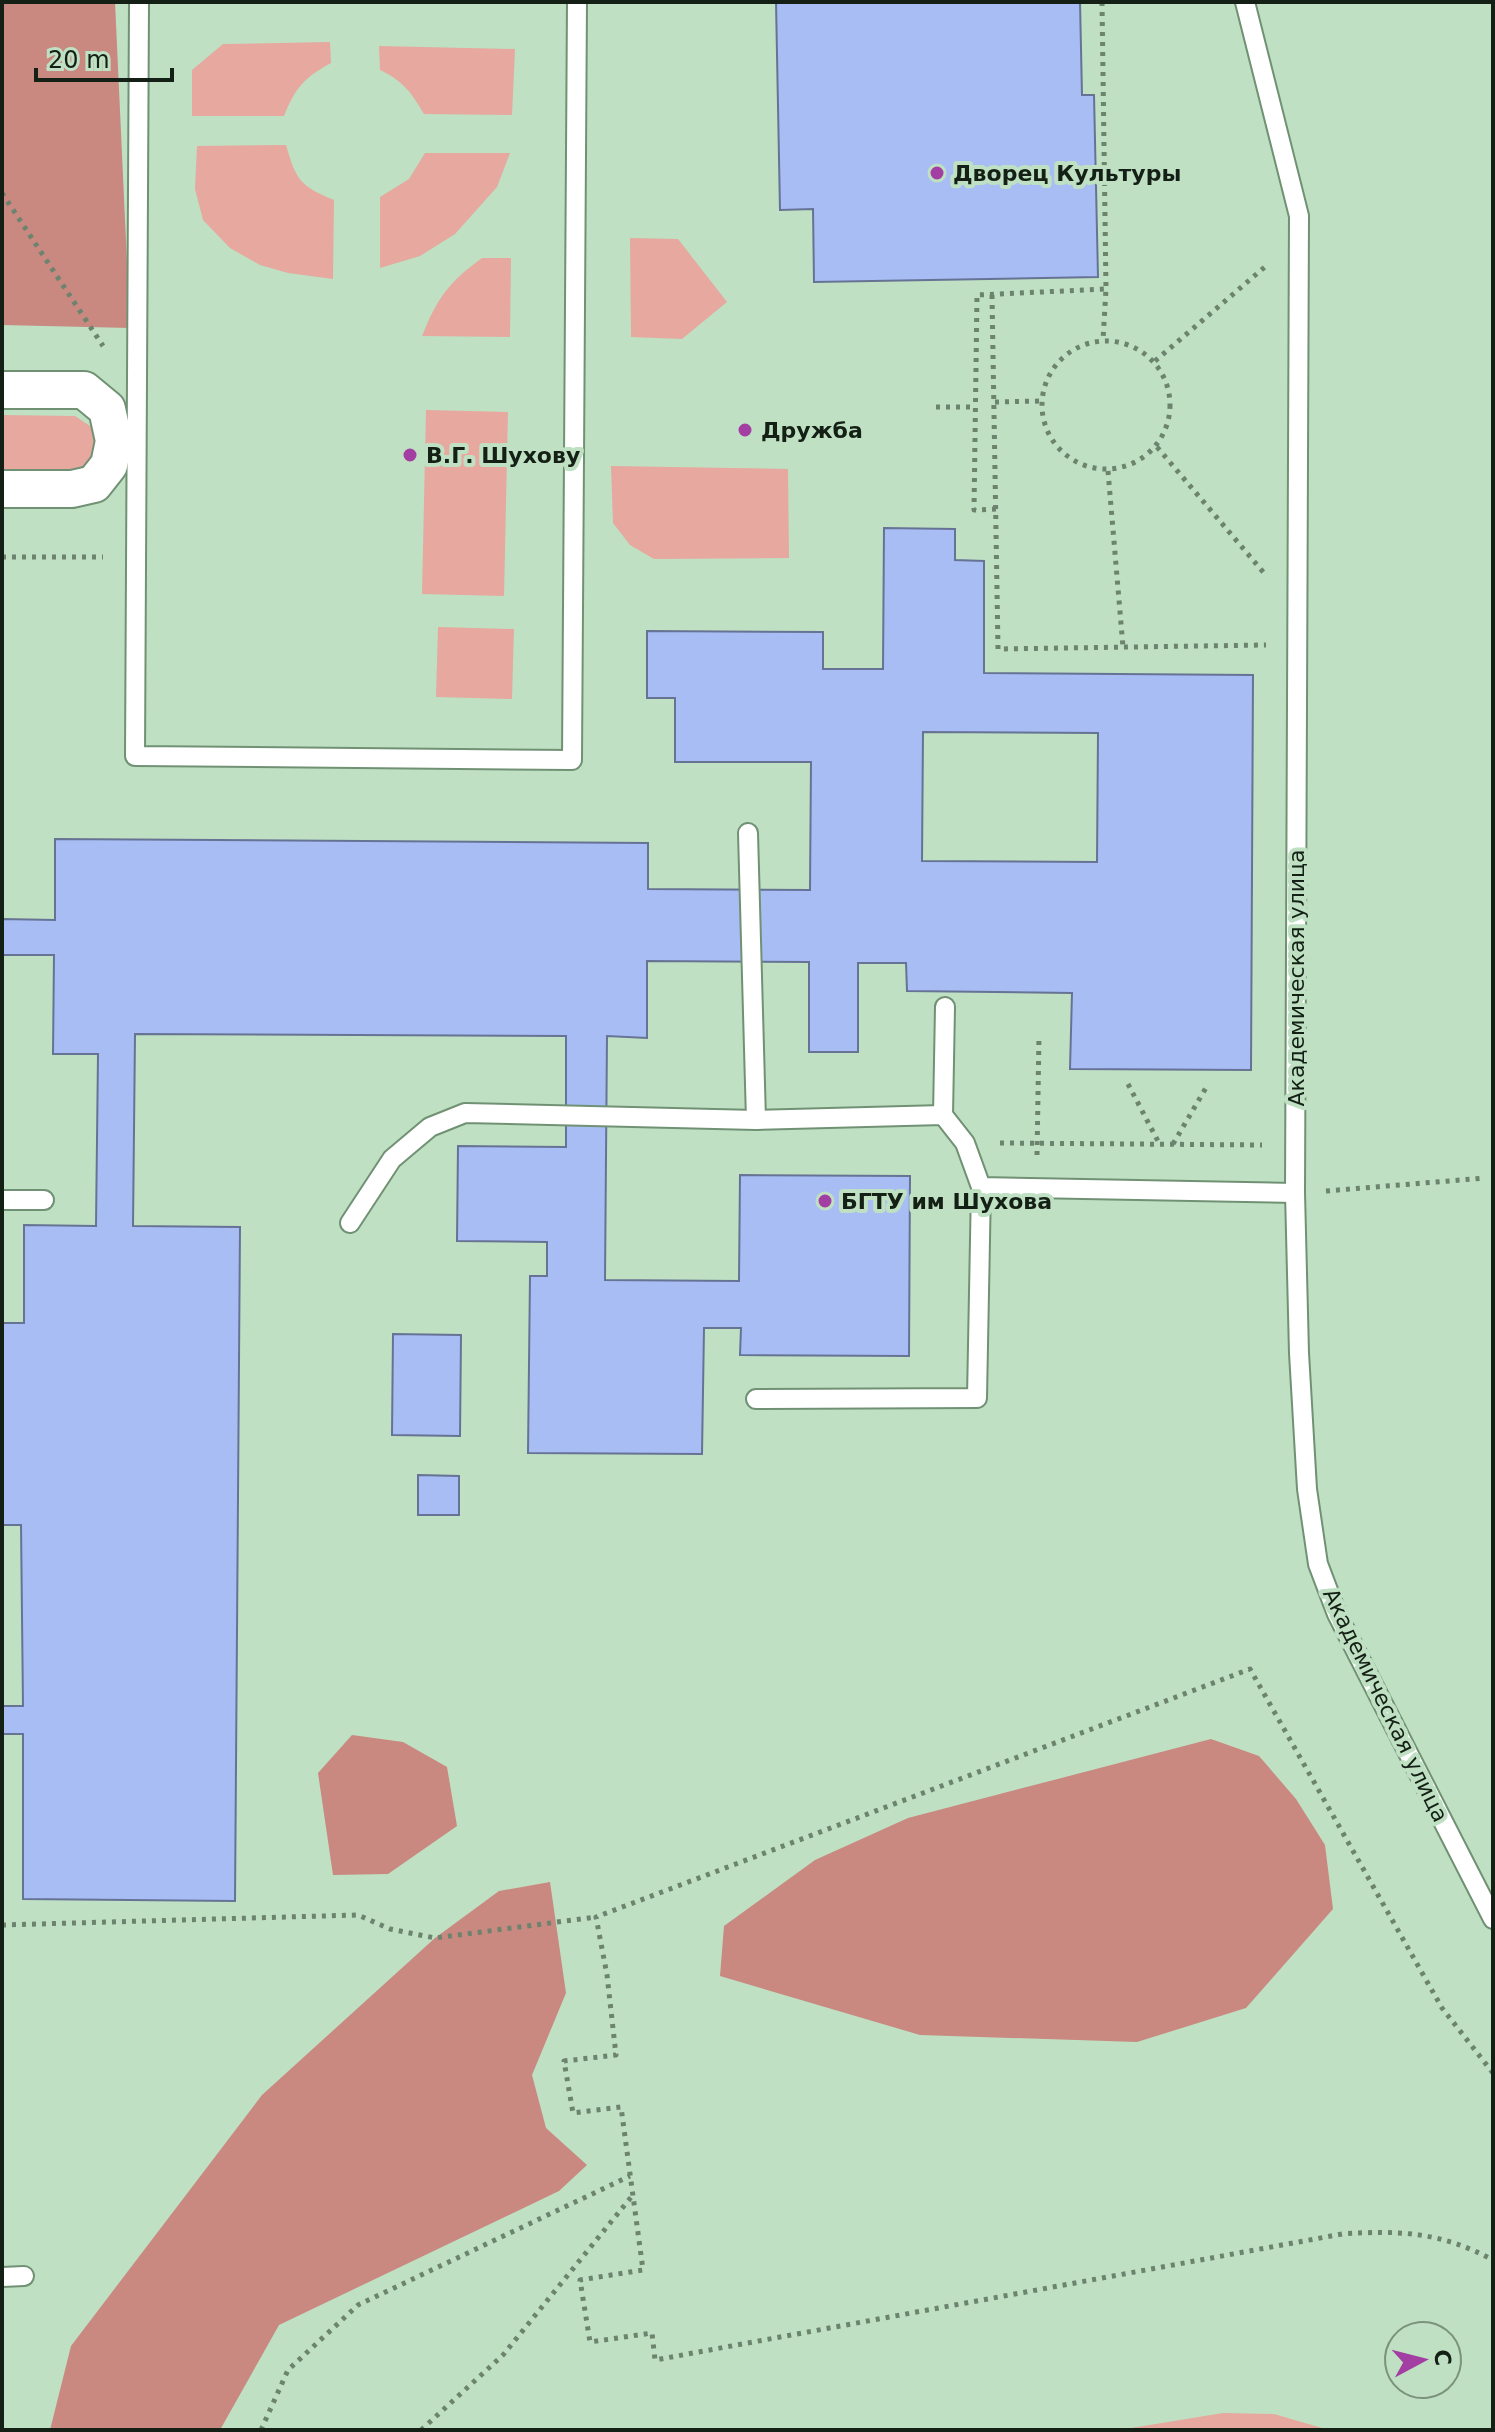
<svg xmlns="http://www.w3.org/2000/svg" width="1495" height="2432" font-family="'DejaVu Sans',sans-serif">
	<style>
		.green { fill: #e6a89f }
		.forest { fill: #c98880 }
		.building { fill: #a7bdf4; stroke: #667395; stroke-width: 2; fill-rule: evenodd }
		.lines { fill: none; stroke-linecap: round; stroke-linejoin: round }
		.service-casing { stroke: #719174; stroke-width: 22 }
		.minor-casing { stroke: #719174; stroke-width: 40 }
		.path { stroke: #6c836e; stroke-width: 5; stroke-dasharray: 4 6; stroke-linecap: butt }
		.service { stroke: #fff; stroke-width: 18 }
		.minor { stroke: #fff; stroke-width: 36 }
		.poi-dot { fill: #a33ea3; stroke: #bfe0c2; stroke-width: 3 }
		.labels { text-anchor: middle; stroke-width: 8; stroke-linejoin: round; paint-order: stroke }
		.poi-label { font-size: 22px; font-weight: bold; fill: #142015; stroke: #bfe0c2; text-anchor: start }
		.street-label { font-size: 22px; fill: #142015; stroke: #bfe0c2 }
	</style>
	<rect width="100%" height="100%" fill="#bfe0c2"/>
	<g class="green">
		<path d="M330,42L331,63C305,77 295,88 284,116H192V70L223,44Z"/>
		<path d="M379,46L515,49L512,115L424,114C412,93 402,80 380,70Z"/>
		<path d="M286,145C296,180 300,186 334,200L333,279L288,273L260,265L230,248L203,220L195,189L197,146Z"/>
		<polygon points="425,153 510,153 497,187 455,234 420,256 380,268 380,197 409,179"/>
		<polygon points="630,238 678,239 727,302 682,339 631,337"/>
		<path d="M482,258H511L510,337L422,336C437,298 449,282 482,258Z"/>
		<polygon points="426,410 508,412 504,596 422,594"/>
		<polygon points="2,415 75,416 93,428 97,449 91,466 78,477 2,476"/>
		<polygon points="611,466 788,469 789,558 654,559 630,545 613,523"/>
		<polygon points="438,627 514,629 512,699 436,697"/>
		<polygon points="1223,2413 1274,2414 1329,2430 1119,2430"/>
	</g>
	<g class="forest">
		<polygon points="2,2 115,2 130,328 2,325"/>
		<polygon points="352,1735 403,1742 447,1767 457,1826 388,1874 333,1875 318,1773"/>
		<polygon points="1211,1739 1259,1756 1296,1799 1325,1845 1333,1909 1246,2008 1137,2042 920,2035 720,1976 724,1926 815,1860 908,1818"/>
		<polygon points="550,1882 566,1993 532,2075 546,2128 587,2165 559,2191 279,2325 220,2430 50,2430 71,2346 262,2095 435,1938 499,1891"/>
	</g>
	<g class="building">
		<polygon points="776,2 1080,2 1082,95 1094,95 1098,277 814,282 813,209 780,210"/>
		<path d="M884,528L955,529V560L984,561V673L1253,675L1251,1070L1070,1069L1072,993L907,991L906,963H858V1052H809V962L647,961V1038L607,1036L605,1280L739,1281L740,1175L910,1176L909,1356L740,1355L741,1328H704L702,1454L528,1453L530,1276H547V1242L457,1241L458,1146L566,1147V1036L135,1034L133,1226L240,1227L235,1901L23,1899V1734H2V1706H23L21,1525H2V1323H24V1225L96,1226L98,1054H53L54,955H2V919L55,920V839L648,843V889L810,890L811,762H675V698H647V631L823,632V669H883ZM923,732L1098,733L1097,862L922,861Z"/>
		<polygon points="393,1334 461,1335 460,1436 392,1435"/>
		<polygon points="418,1475 459,1476 459,1515 418,1515"/>
	</g>
	<g class="lines">
		<defs>
			<g id="service">
				<polyline points="139,2 135,756 572,760 577,2"/>
				<polyline points="1245,2 1299,216 1295,1193 1299,1353 1307,1489 1318,1564 1337,1614 1493,1919"/>
				<polyline points="748,833 756,1120"/>
				<polyline points="943,1115 945,1007"/>
				<polyline points="2,1200 44,1200"/>
				<polyline points="350,1223 392,1159 430,1127 465,1113 756,1120 943,1115 965,1143 981,1187 1295,1193"/>
				<polyline points="756,1399 977,1398 981,1187"/>
				<polyline points="2,2277 24,2276"/>
			</g>
			<polyline id="minor" points="2,390 84,390 107,409 114,441 109,465 94,484 72,489 2,489"/>
		</defs>
		<use href="#service" class="service-casing"/>
		<use href="#minor" class="minor-casing"/>
		<g class="path">
			<polyline points="1102,2 1106,289 1103,340"/>
			<polyline points="2,193 103,346"/>
			<polyline points="992,295 998,649 1266,645"/>
			<circle cx="1106" cy="405" r="64"/>
			<polyline points="1155,361 1266,266"/>
			<polyline points="995,402 1042,401"/>
			<polyline points="936,407 976,407"/>
			<polyline points="1157,447 1264,573"/>
			<polyline points="1108,471 1123,647"/>
			<polyline points="996,509 974,510 977,295 1106,289"/>
			<polyline points="2,557 103,557"/>
			<polyline points="1128,1084 1160,1145"/>
			<polyline points="1000,1143 1262,1145"/>
			<polyline points="1173,1144 1207,1086"/>
			<polyline points="1037,1155 1039,1035"/>
			<polyline points="1326,1191 1485,1178"/>
			<polyline points="2,1925 358,1915 390,1929 435,1938 596,1917"/>
			<path d="M1493,2073L1442,2008L1250,1669L596,1917L607,1975L616,2055L564,2061L573,2113L621,2107L643,2270L580,2280L590,2342L652,2333L655,2360L1342,2234C1399,2230 1441,2232 1493,2260"/>
			<polyline points="261,2430 288,2370 358,2305 630,2176"/>
			<polyline points="421,2430 503,2355 632,2196"/>
		</g>
		<use href="#service" class="service"/>
		<use href="#minor" class="minor"/>
	</g>
	<g class="poi-dot">
		<circle cx="937" cy="173" r="8"/>
		<circle cx="745" cy="430" r="8"/>
		<circle cx="410" cy="455" r="8"/>
		<circle cx="825" cy="1201" r="8"/>
	</g>
	<g class="labels">
		<g class="poi-label">
			<text x="953" y="181">Дворец Культуры</text>
			<text x="761" y="438">Дружба</text>
			<text x="426" y="463">В.Г. Шухову</text>
			<text x="841" y="1209">БГТУ им Шухова</text>
		</g>
		<g class="street-label">
			<text transform="translate(1296 978) rotate(-90)" y="8">Академическая улица</text>
			<text transform="translate(1386 1705) rotate(64)" y="8">Академическая улица</text>
		</g>
	</g>
	<rect width="1495" height="2432" fill="none" stroke="#142015" stroke-width="8"/>
	<g transform="translate(1423 2360) rotate(83)"><circle r="38" fill="#bfe0c2" stroke="#7b937d" stroke-width="2"/>
	<path d="M0-6L14 30L0 20L-14 30Z" fill="#a33ea3"/>
	<text y="-12" font-size="22" font-weight="bold" text-anchor="middle" fill="#142015">С</text>
	</g>
	<path d="M36 68v12h136v-12" fill="none" stroke="#142015" stroke-width="4"/>
	<text x="48" y="68" font-size="24" fill="#142015" stroke="#bfe0c2" stroke-width="6" paint-order="stroke">20 m</text>
</svg>
